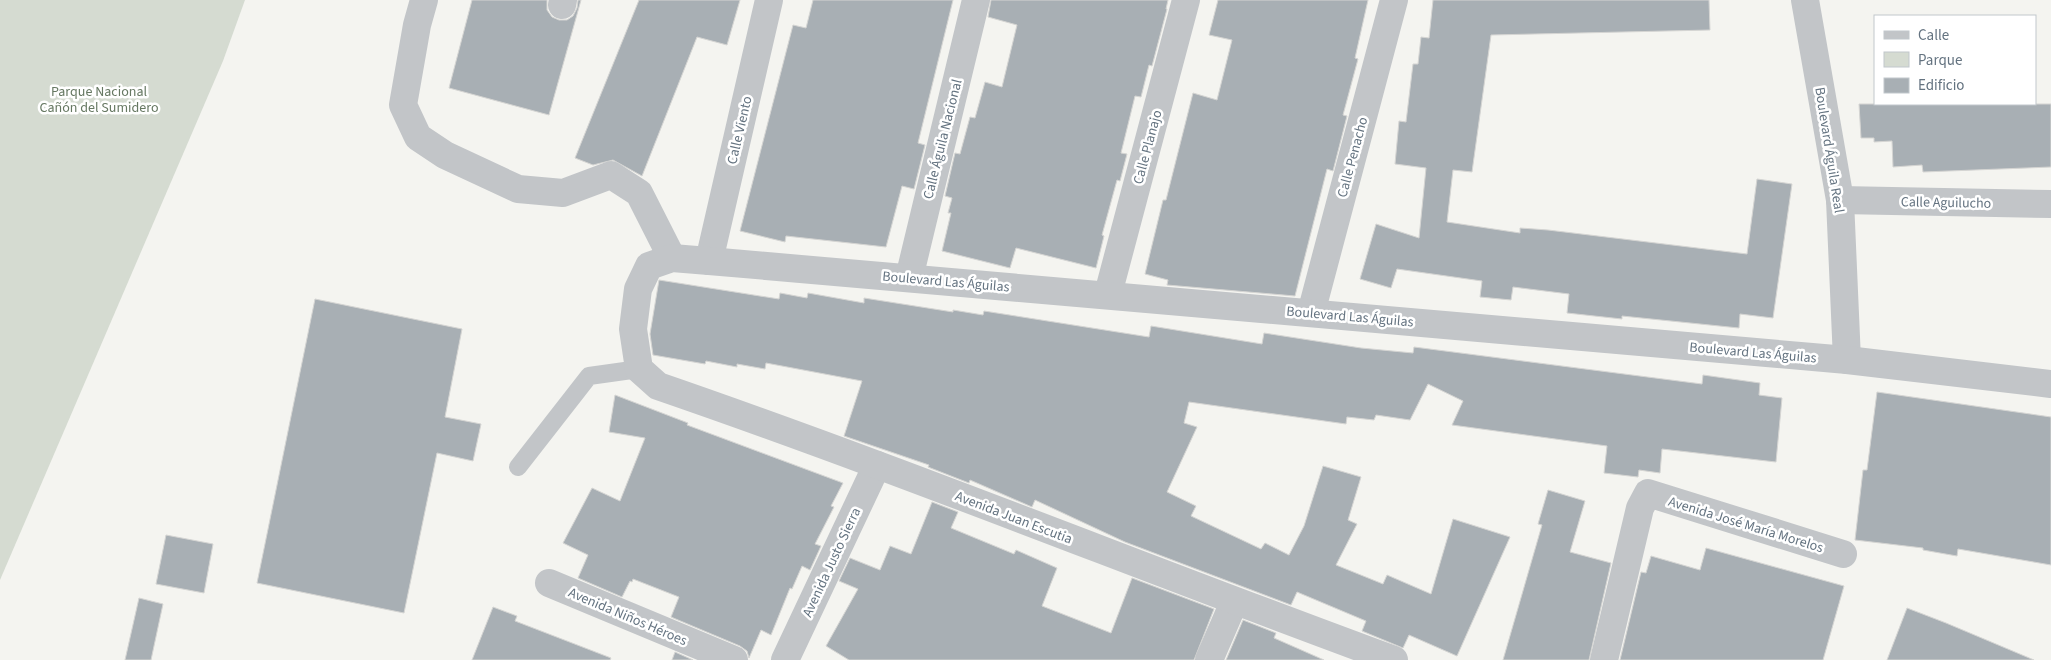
<svg xmlns="http://www.w3.org/2000/svg" width="2051" height="660" font-family="'Source Sans 3',sans-serif">
	<style>
		.green { fill: #d5dbd1 }
		.building { fill: #a8afb4; stroke: #d5d5d3 }
		.lines { fill: none; stroke-linecap: round; stroke-linejoin: round }
		.service { stroke: #c2c5c8; stroke-width: 18 }
		.minor { stroke: #c2c5c8; stroke-width: 28 }
		.labels { text-anchor: middle; stroke-width: 5; stroke-linejoin: round; paint-order: stroke }
		.park-label { font-size: 14px; fill: #667862; stroke: #fff }
		.street-label { font-size: 14px; fill: #647380; stroke: #fff }
	</style>
	<rect width="100%" height="100%" fill="#f4f4f0"/>
	<polygon class="green" points="0,0 245,0 223,61 0,580"/>
	<g class="building">
		<polygon points="472,0 547,0 547,10 552,17 559,20 567,20 573,16 577,8 578,0 581,0 549,115 449,88"/>
		<polygon points="639,0 740,0 727,45 697,37 642,176 613,160 593,165 575,158"/>
		<polygon points="813,0 953,0 918,143 925,145 914,189 902,186 886,247 786,236 785,242 740,231 793,25 806,28"/>
		<polygon points="991,0 1168,0 1166,9 1167,9 1152,66 1149,65 1141,97 1135,96 1121,153 1127,154 1120,181 1117,180 1102,235 1104,236 1096,268 1016,248 1010,268 942,251 951,213 948,213 952,198 945,196 955,153 960,154 970,117 975,118 985,82 1002,87 1017,25 988,17"/>
		<polygon points="1218,0 1368,0 1355,58 1358,59 1343,115 1347,116 1333,171 1327,169 1295,296 1167,285 1168,280 1145,274 1163,200 1166,200 1193,93 1217,100 1232,40 1209,35"/>
		<polygon points="1433,0 1709,0 1710,30 1491,35 1472,172 1453,170 1447,222 1520,233 1520,228 1548,230 1747,254 1757,179 1792,184 1773,318 1740,314 1739,328 1622,316 1622,319 1567,313 1569,294 1513,287 1511,300 1480,297 1482,281 1397,269 1391,288 1360,279 1376,224 1419,238 1426,168 1395,164 1399,121 1406,122 1413,64 1418,64 1421,37 1429,38"/>
		<polygon points="1859,104 2051,104 2051,167 1923,172 1922,165 1893,167 1892,141 1874,142 1874,138 1861,138"/>
		<polygon points="659,280 779,299 780,293 807,298 808,293 864,303 864,298 953,312 953,310 983,315 984,311 1149,337 1151,326 1262,344 1264,333 1361,348 1413,353 1414,347 1702,384 1703,375 1760,383 1759,395 1782,398 1776,462 1662,449 1660,473 1639,470 1638,477 1604,473 1607,446 1452,425 1463,401 1428,384 1410,420 1376,415 1374,420 1347,417 1346,424 1189,402 1184,423 1197,427 1167,492 1196,506 1191,516 1261,549 1265,543 1289,555 1304,526 1323,466 1361,477 1348,520 1357,524 1336,565 1383,584 1387,575 1431,594 1453,519 1510,537 1457,656 1409,635 1403,648 1362,631 1366,621 1297,592 1291,605 1125,542 1035,500 1032,507 970,480 969,483 928,467 929,465 844,436 862,381 766,363 765,369 737,364 737,367 706,361 705,364 653,355 650,334"/>
		<polygon points="315,299 462,329 445,417 481,424 473,461 437,453 404,613 257,583"/>
		<polygon points="1877,392 2051,417 2051,565 1958,549 1957,556 1923,550 1923,548 1855,540 1863,470 1867,470"/>
		<polygon points="615,395 688,423 687,425 843,483 831,506 834,507 815,544 821,546 810,570 802,566 792,589 790,588 771,635 761,630 749,658 747,651 740,646 671,617 679,597 633,579 632,582 630,581 622,597 578,578 588,555 563,543 592,488 620,501 645,438 609,432"/>
		<polygon points="1548,490 1585,501 1570,552 1611,563 1589,660 1503,660 1542,525 1538,524"/>
		<polygon points="932,502 958,512 951,528 1014,554 1016,550 1057,568 1042,606 1111,633 1132,578 1214,609 1194,660 849,660 826,646 858,589 839,581 850,558 880,570 890,546 911,554"/>
		<polygon points="166,535 213,544 204,593 156,584"/>
		<polygon points="1706,548 1844,586 1823,660 1620,660 1641,572 1646,573 1651,556 1700,570"/>
		<polygon points="139,598 163,604 151,660 125,660"/>
		<polygon points="493,607 517,616 515,621 611,658 610,660 472,660"/>
		<polygon points="1907,608 1946,623 2034,660 1887,660"/>
		<polygon points="1243,620 1276,633 1274,638 1324,660 1226,660"/>
		<polygon points="675,652 693,660 672,660"/>
	</g>
	<g class="lines">
		<polyline class="service" points="518,467 589,376 639,369"/>
		<g class="minor">
			<polyline points="424,0 417,25 403,105 418,137 445,155 518,189 563,193 611,175 639,193 672,258"/>
			<polyline points="1805,0 1840,200 1847,360"/>
			<polyline points="562,5 563,0"/>
			<polyline points="1840,200 2051,204"/>
			<polyline points="709,261 769,0"/>
			<polyline points="909,278 976,0"/>
			<polyline points="1108,294 1186,0"/>
			<polyline points="1311,313 1394,0"/>
			<polyline points="549,583 734,660"/>
			<polyline points="785,660 877,465"/>
			<polyline points="1209,660 1234,602"/>
			<path d="M1394,660C1148,570 905,471 658,386L639,369L633,329L638,289L649,266L672,258L709,261L1847,360L2051,384"/>
			<polyline points="1604,660 1640,508 1648,493 1843,554"/>
		</g>
	</g>
	<g class="labels">
		<g class="park-label">
			<text x="99" y="96">Parque Nacional<tspan x="99" dy="16">Cañón del Sumidero</tspan></text>
		</g>
		<g class="street-label">
			<text transform="translate(739 130) rotate(-77)" y="5">Calle Viento</text>
			<text transform="translate(942 139) rotate(-76)" y="5">Calle Águila Nacional</text>
			<text transform="translate(1147 147) rotate(-75)" y="5">Calle Planajo</text>
			<text transform="translate(1830 150) rotate(81)" y="5">Boulevard Águila Real</text>
			<text transform="translate(1352 157) rotate(-75)" y="5">Calle Penacho</text>
			<text transform="translate(1946 202) rotate(1)" y="5">Calle Aguilucho</text>
			<text transform="translate(946 281) rotate(5)" y="5">Boulevard Las Águilas</text>
			<text transform="translate(1350 316) rotate(5)" y="5">Boulevard Las Águilas</text>
			<text transform="translate(1753 352) rotate(5)" y="5">Boulevard Las Águilas</text>
			<text transform="translate(1014 517) rotate(21)" y="5">Avenida Juan Escutia</text>
			<text transform="translate(1746 524) rotate(17)" y="5">Avenida José María Morelos</text>
			<text transform="translate(831 562) rotate(-65)" y="5">Avenida Justo Sierra</text>
			<text transform="translate(628 616) rotate(23)" y="5">Avenida Niños Héroes</text>
		</g>
	</g>
	<rect x="1874" y="15" width="162" height="90" fill="#ffffff" stroke="#c1c7cc"/>
	<rect x="1884" y="31" width="25" height="8" fill="#c2c5c8" stroke="#c1c7cc"/>
	<text x="1918" y="40" font-size="15" fill="#647380">Calle</text>
	<rect x="1884" y="52" width="25" height="15" fill="#d5dbd1" stroke="#c1c7cc"/>
	<text x="1918" y="65" font-size="15" fill="#647380">Parque</text>
	<rect x="1884" y="78" width="25" height="15" fill="#a8afb4" stroke="#c1c7cc"/>
	<text x="1918" y="90" font-size="15" fill="#647380">Edificio</text>
</svg>
